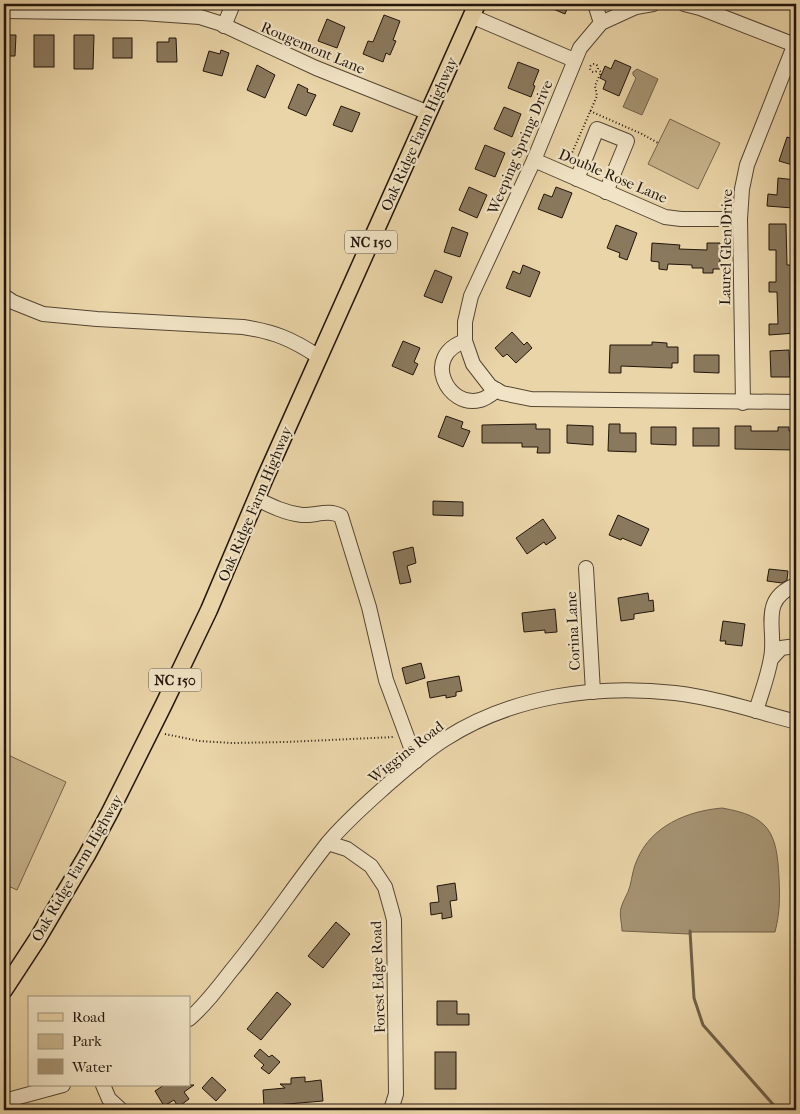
<svg xmlns="http://www.w3.org/2000/svg" width="800" height="1114" font-family="'IM FELL French Canon',serif">
	<style>
		.green { fill: #c8b48d; stroke: #75644c }
		.water { fill: #a69473; stroke: #716149 }
		.lines { fill: none; stroke-linecap: round; stroke-linejoin: round }
		.stream { stroke: #716149; stroke-width: 3 }
		.building { fill: #8a795d; stroke: #22150b }
		.minor-casing { stroke: #544532; stroke-width: 16 }
		.major-casing { stroke: #22150b; stroke-width: 19 }
		.path { stroke: #22150b; stroke-width: 2; stroke-dasharray: 1 2.5; stroke-linecap: butt }
		.minor { stroke: #f1e4c6; stroke-width: 14 }
		.major { stroke: #ead5a8; stroke-width: 16 }
		.labels { text-anchor: middle; stroke-width: 4.5; stroke-linejoin: round; paint-order: stroke }
		.shield { fill: #f1e4c6; stroke: #605343; stroke-width: 1 }
		.shield-label { font-size: 14px; font-weight: bold; fill: #22150b }
		.street-label { font-size: 15px; fill: #22150b; stroke: #f1e4c6 }
	</style>
	<rect width="100%" height="100%" fill="#ead5a8"/>
	<filter id="stains"><feTurbulence type="fractalNoise" baseFrequency=".004" numOctaves="4"/><feColorMatrix values="0 0 0 0 .2 0 0 0 0 .09 0 0 0 0 .02 0 0 0 .5 -.17"/></filter>
	<radialGradient id="worn" r=".72"><stop offset=".6" stop-color="#630" stop-opacity="0"/><stop offset="1" stop-color="#630" stop-opacity=".3"/></radialGradient>
	<g class="green">
		<polygon points="670,119 720,143 698,189 648,164"/>
		<polygon points="6,754 66,782 17,890 4,884 4,759"/>
	</g>
	<g class="water">
		<polygon points="637,69 658,79 642,115 623,107 636,78 633,75 633,72"/>
		<path d="M722,808C769,816 777,832 779,878C780,898 780,912 775,932H692L689,934L622,931C622,924 619,914 621,908C623,900 628,894 630,886C632,878 633,868 637,860C651,826 687,811 722,808Z"/>
	</g>
	<g class="lines">
		<polyline class="stream" points="690,931 694,998 703,1025 778,1110"/>
	</g>
	<g class="building">
		<polygon points="541,4 569,4 565,14"/>
		<polygon points="384,15 400,21 393,40 396,41 390,55 386,53 383,62 363,54 368,41 373,42"/>
		<polygon points="327,19 345,27 337,48 318,41"/>
		<polygon points="4,35 16,35 15,56 4,56"/>
		<rect x="34" y="35" width="20" height="32"/>
		<polygon points="74,35 94,35 93,69 74,69"/>
		<rect x="113" y="38" width="19" height="20"/>
		<polygon points="169,38 176,38 177,62 157,62 157,42 169,42"/>
		<polygon points="221,50 229,53 222,76 203,71 209,51 220,54"/>
		<polygon points="615,60 631,67 619,96 603,89 606,81 600,78 605,66 611,69"/>
		<polygon points="518,62 539,70 533,85 535,86 531,97 508,88"/>
		<polygon points="257,65 275,75 265,98 247,90"/>
		<polygon points="298,84 308,89 307,92 316,95 306,116 288,108"/>
		<polygon points="341,106 360,113 352,132 333,125"/>
		<polygon points="504,107 521,114 512,137 494,129"/>
		<polygon points="787,137 796,140 796,166 779,161"/>
		<polygon points="485,145 505,153 495,177 475,169"/>
		<polygon points="778,178 796,180 796,196 794,196 793,208 767,206 768,194 777,195"/>
		<polygon points="469,187 487,195 477,218 459,210"/>
		<polygon points="556,187 572,193 562,218 538,209 544,194 552,197"/>
		<polygon points="769,224 786,224 787,265 793,265 793,306 795,305 796,333 769,335 769,324 778,324 777,292 769,292 769,282 776,282 776,250 769,250"/>
		<polygon points="616,225 637,233 627,260 619,257 620,253 607,248"/>
		<polygon points="452,227 468,233 460,257 444,252"/>
		<polygon points="652,243 680,245 679,249 707,250 707,243 720,243 720,269 713,269 713,273 703,273 703,268 692,268 692,265 668,264 667,270 659,269 659,262 651,261"/>
		<polygon points="523,265 540,272 530,297 506,288 513,271 520,274"/>
		<polygon points="435,270 452,277 442,303 424,296"/>
		<polygon points="512,332 524,345 527,342 532,348 516,363 507,354 503,357 495,348"/>
		<polygon points="403,341 420,348 414,362 418,364 413,375 392,366"/>
		<polygon points="652,342 667,343 667,347 678,347 678,363 672,363 672,368 621,366 621,373 609,373 610,345 652,345"/>
		<polygon points="789,350 790,377 771,377 770,351"/>
		<polygon points="694,355 719,355 719,373 694,372"/>
		<polygon points="446,416 463,422 461,428 470,431 463,447 438,437"/>
		<polygon points="536,424 536,429 550,429 550,453 537,453 538,447 522,447 522,443 482,443 482,425"/>
		<polygon points="609,424 620,424 620,433 636,433 636,452 608,451"/>
		<polygon points="567,425 593,426 593,445 567,443"/>
		<polygon points="735,426 751,426 751,431 778,431 778,427 789,427 789,431 796,431 796,450 735,449"/>
		<polygon points="651,427 676,427 676,445 651,444"/>
		<rect x="693" y="428" width="26" height="18"/>
		<polygon points="433,501 463,502 463,516 433,515"/>
		<polygon points="618,515 649,529 641,546 622,538 621,540 609,535"/>
		<polygon points="543,519 556,538 546,545 544,542 527,554 516,538"/>
		<polygon points="413,547 416,563 407,566 411,582 400,584 393,552"/>
		<polygon points="769,569 788,571 787,580 782,583 767,581"/>
		<polygon points="648,593 649,601 653,600 654,611 634,614 634,619 621,621 618,598"/>
		<polygon points="555,609 557,632 545,633 545,630 524,632 522,613"/>
		<polygon points="723,621 745,624 742,646 725,644 726,641 720,641"/>
		<polygon points="421,663 425,678 406,684 402,668"/>
		<polygon points="459,676 462,691 456,692 456,696 446,698 446,695 430,698 427,682"/>
		<polygon points="455,883 457,900 450,901 452,917 442,919 442,913 431,915 430,903 439,902 437,886"/>
		<polygon points="336,922 350,934 323,968 308,956"/>
		<polygon points="277,992 291,1004 261,1040 247,1029"/>
		<polygon points="437,1001 457,1001 457,1014 469,1014 469,1025 437,1025"/>
		<polygon points="260,1049 269,1057 272,1055 280,1062 269,1074 261,1068 264,1065 254,1056"/>
		<rect x="435" y="1052" width="21" height="37"/>
		<polygon points="212,1077 226,1090 216,1101 202,1088"/>
		<polygon points="305,1077 305,1082 321,1080 323,1101 264,1106 263,1090 285,1088 280,1084 291,1084 291,1078"/>
		<polygon points="164,1085 194,1085 184,1092 189,1099 178,1107 174,1100 164,1106 155,1091"/>
	</g>
	<g class="lines">
		<defs>
			<g id="minor">
				<polyline points="595,4 601,23"/>
				<polyline points="653,4 636,7 601,23 580,48 534,160 471,296 465,322 465,341 473,364 490,386 502,393 531,399 796,402"/>
				<polyline points="684,4 700,8 795,45"/>
				<polyline points="4,11 142,13 200,17 219,23 316,68 429,113"/>
				<polyline points="471,16 574,60"/>
				<polyline points="224,26 233,4"/>
				<polyline points="534,160 665,217 681,219 740,219"/>
				<polyline points="577,179 597,129 627,141 606,192"/>
				<path d="M4,296L13,302L43,314L97,319L243,327C275,332 292,339 319,357"/>
				<path d="M465,341C421,356 448,409 480,400C486,399 492,394 497,390"/>
				<polyline points="743,403 740,219 742,189 747,165 796,41"/>
				<path d="M257,499C271,506 285,513 302,515C315,516 328,509 341,516L369,607L386,680L416,761"/>
				<polyline points="586,568 593,692"/>
				<polyline points="771,659 781,648 796,646"/>
				<path d="M756,711C761,694 768,676 771,658C777,629 758,600 796,585"/>
				<polyline points="328,843 347,849 371,866 385,887 392,912 394,920 396,1094 391,1110"/>
				<path d="M189,1019C205,1005 218,988 231,971C265,930 294,886 327,844C344,823 366,804 386,786C405,770 424,752 445,739C512,696 597,684 675,693C716,698 756,711 796,722"/>
				<polyline points="103,1085 109,1099 121,1110"/>
				<polyline points="4,1101 63,1085"/>
			</g>
			<polyline id="major" points="4,990 38,938 87,855 110,812 164,704 209,610 265,478 477,4"/>
		</defs>
		<use href="#minor" class="minor-casing"/>
		<use href="#major" class="major-casing"/>
		<g class="path">
			<circle cx="594" cy="68" r="4"/>
			<polyline points="590,111 642,134 658,143"/>
			<polyline points="568,162 597,96 595,86 601,72 598,70"/>
			<polyline points="165,734 199,741 232,743 286,742 394,737"/>
		</g>
		<use href="#minor" class="minor"/>
		<use href="#major" class="major"/>
	</g>
	<g class="labels">
		<g class="shield">
			<rect x="345" y="230.5" width="52" height="23" rx="4"/>
			<rect x="149" y="668.5" width="52" height="23" rx="4"/>
		</g>
		<g class="shield-label">
			<text x="371" y="247">NC 150</text>
			<text x="175" y="685">NC 150</text>
		</g>
		<g class="street-label">
			<text transform="translate(313 48) rotate(23)" y="5">Rougemont Lane</text>
			<text transform="translate(419 134) rotate(-66)" y="5">Oak Ridge Farm Highway</text>
			<text transform="translate(520 147) rotate(-67)" y="5">Weeping Spring Drive</text>
			<text transform="translate(613 176) rotate(23)" y="5">Double Rose Lane</text>
			<text transform="translate(726 247) rotate(-89)" y="5">Laurel Glen Drive</text>
			<text transform="translate(255 504) rotate(-67)" y="5">Oak Ridge Farm Highway</text>
			<text transform="translate(573 631) rotate(-93)" y="5">Corina Lane</text>
			<text transform="translate(406 752) rotate(-38)" y="5">Wiggins Road</text>
			<text transform="translate(77 868) rotate(-60)" y="5">Oak Ridge Farm Highway</text>
			<text transform="translate(378 977) rotate(-92)" y="5">Forest Edge Road</text>
		</g>
	</g>
	<rect width="800" height="1114" fill="none" stroke="#ead5a8" stroke-width="20"/>
	<rect x="5" y="5" width="790" height="1104" fill="none" stroke="#22150b" stroke-width="2.5"/>
	<rect x="10" y="10" width="780" height="1094" fill="none" stroke="#22150b"/>
	<rect x="28" y="996" width="162" height="90" fill="#f1e4c6" stroke="#9e917b"/>
	<rect x="38" y="1013" width="25" height="8" fill="#ead5a8" stroke="#9e917b"/>
	<text x="72" y="1022" font-size="15" fill="#22150b">Road</text>
	<rect x="38" y="1034" width="25" height="15" fill="#c8b48d" stroke="#9e917b"/>
	<text x="72" y="1046" font-size="15" fill="#22150b">Park</text>
	<rect x="38" y="1059" width="25" height="15" fill="#a69473" stroke="#9e917b"/>
	<text x="72" y="1072" font-size="15" fill="#22150b">Water</text>
	<rect width="100%" height="100%" filter="url(#stains)"/>
	<rect width="100%" height="100%" fill="url(#worn)"/>
</svg>
